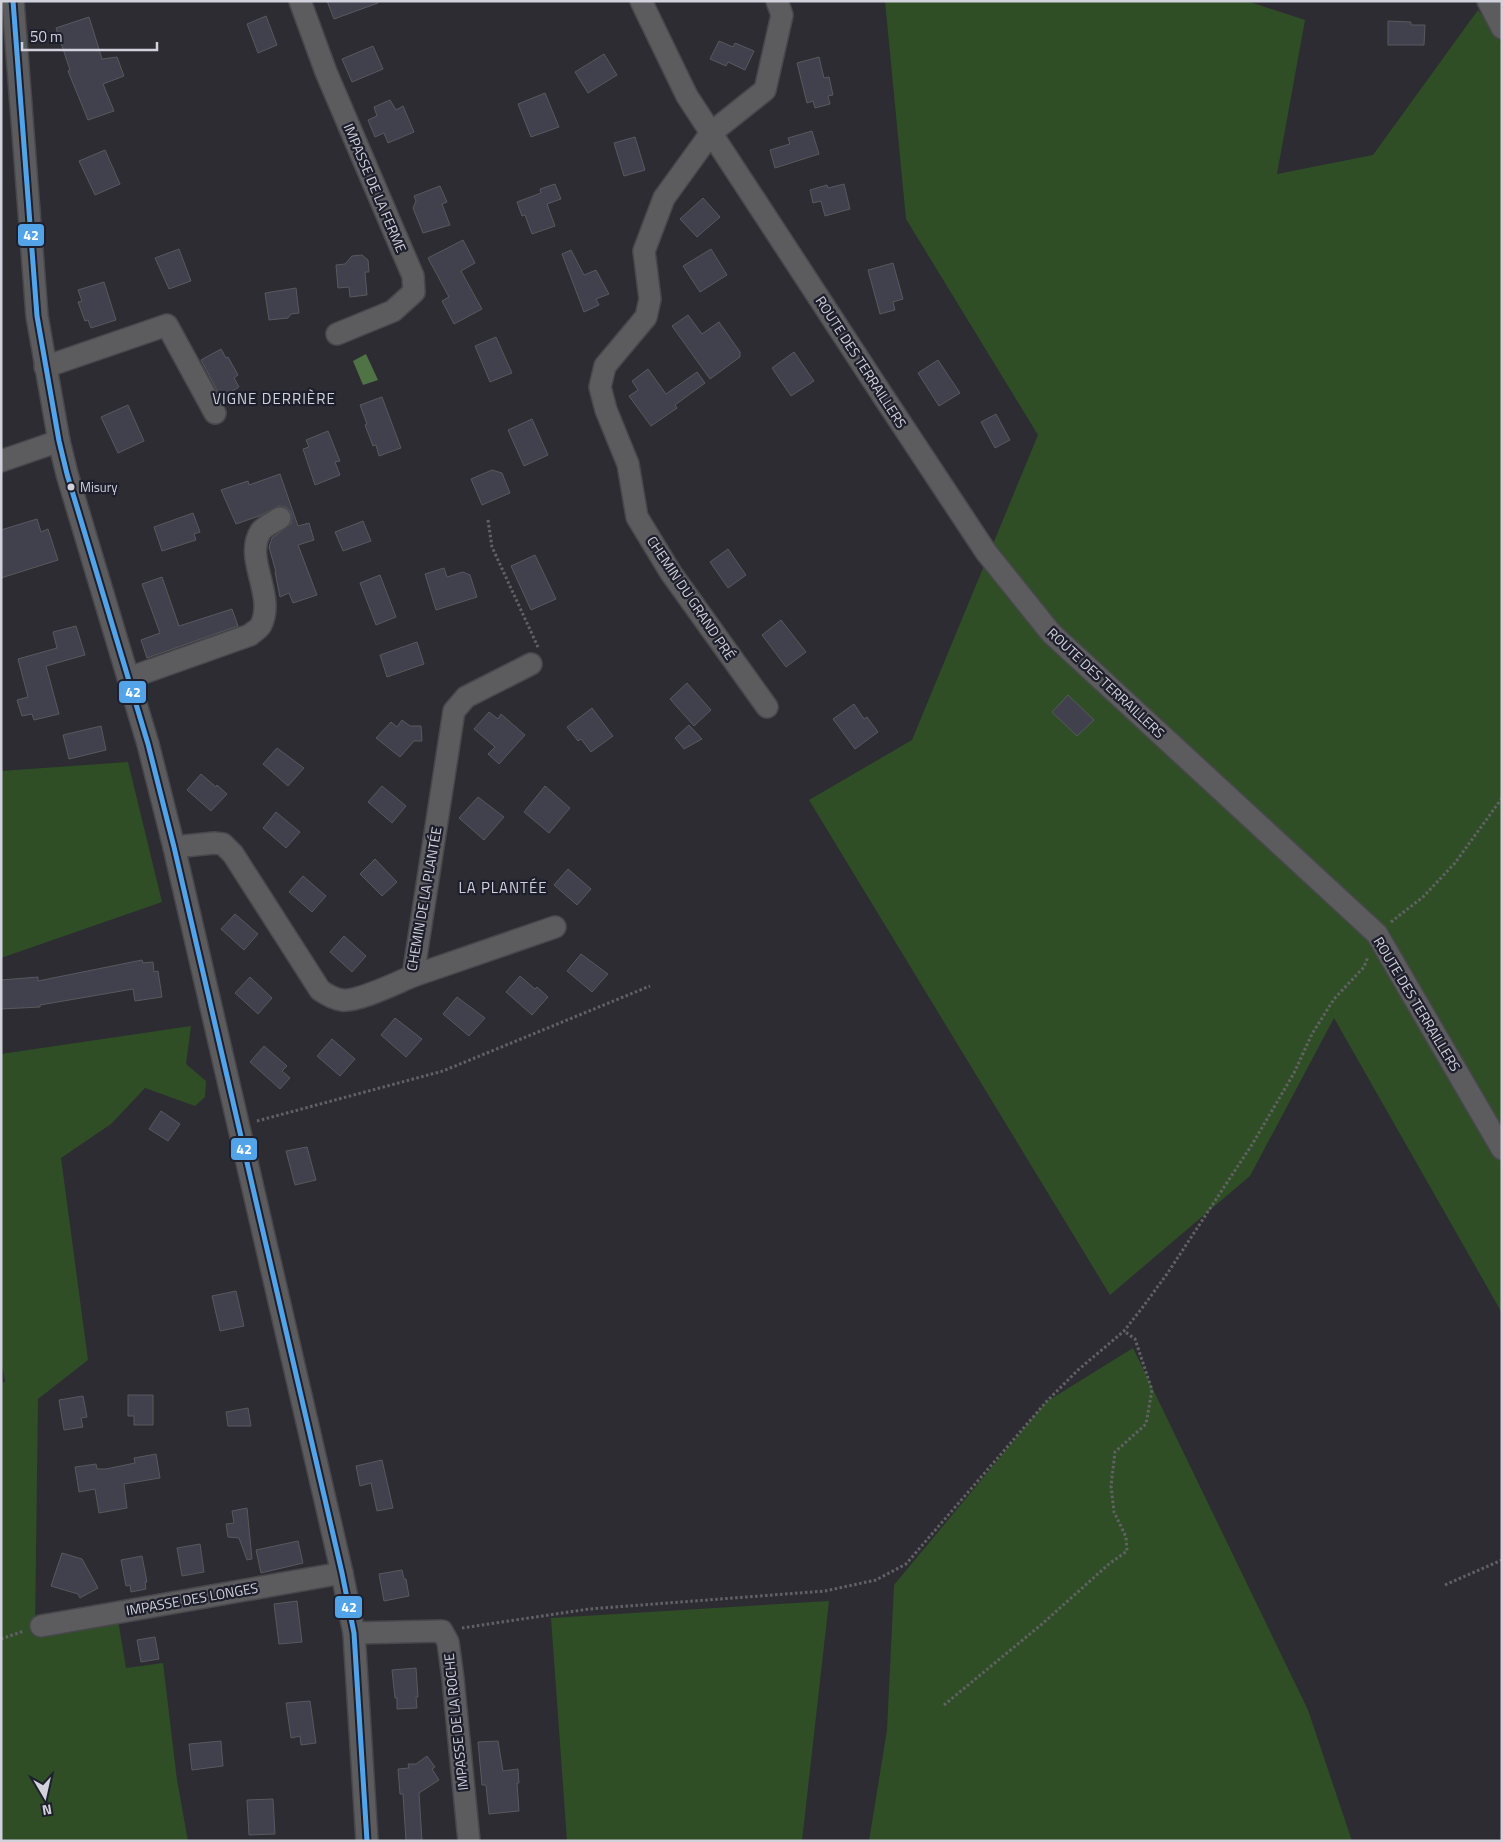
<svg xmlns="http://www.w3.org/2000/svg" width="1503" height="1842" font-family="'Titillium Web',sans-serif">
	<style>
		.green { fill: #2f4e26 }
		.water { fill: #4f7345 }
		.building { fill: #41414e; stroke: #58595e }
		.lines { fill: none; stroke-linecap: round; stroke-linejoin: round }
		.minor-casing { stroke: #47474c; stroke-width: 24 }
		.path { stroke: #626266; stroke-width: 3; stroke-dasharray: 2.5 2.5; stroke-linecap: butt }
		.minor { stroke: #5c5c5f; stroke-width: 21 }
		.bus-1-casing { stroke: #1e1f2c; stroke-width: 9 }
		.bus-1 { stroke: #53a3e8; stroke-width: 5 }
		.bus-dot { fill: #d1d2db; stroke: #1e1f2c; stroke-width: 2 }
		.labels { text-anchor: middle; stroke-width: 4.5; stroke-linejoin: round; paint-order: stroke }
		.bus-label { font-size: 13px; fill: #d1d2db; stroke: #1e1f2c; text-anchor: start }
		.street-label { font-size: 14px; fill: #d1d2db; stroke: #1e1f2c }
		.neighbourhood-label { font-size: 15px; letter-spacing: 1px; fill: #d1d2db; stroke: #1e1f2c }
		.line-badge { stroke: #1e1f2c; stroke-width: 2 }
		.badge-label { font-size: 14px; text-anchor: middle; font-weight: bold; fill: #fff }
	</style>
	<rect width="100%" height="100%" fill="#2c2c32"/>
	<g class="green">
		<polygon points="885,1 1247,1 1305,20 1277,174 1373,155 1478,10 1502,43 1502,1313 1334,1018 1250,1176 1110,1295 809,800 912,740 1038,435 906,219"/>
		<polygon points="128,762 162,902 1,958 1,771"/>
		<polygon points="191,1026 186,1064 206,1081 205,1097 195,1106 145,1088 111,1124 61,1158 88,1360 38,1399 35,1632 118,1620 126,1668 163,1663 177,1780 188,1841 1,1841 1,1383 5,1382 1,1359 1,1054"/>
		<polygon points="1133,1348 1308,1710 1352,1841 869,1841 887,1730 894,1585 1046,1402"/>
		<polygon points="829,1601 802,1841 567,1841 551,1618"/>
	</g>
	<polygon class="water" points="366,354 378,380 363,385 353,361"/>
	<g class="building">
		<polygon points="327,1 378,1 378,3 334,19"/>
		<polygon points="266,16 277,45 258,53 247,24"/>
		<polygon points="89,17 102,59 117,57 124,76 103,84 114,111 88,120 68,71 70,70 56,28"/>
		<polygon points="1388,21 1411,22 1411,25 1425,25 1424,45 1388,45"/>
		<polygon points="719,41 733,47 735,43 754,51 745,70 728,62 726,66 710,59"/>
		<polygon points="373,46 383,69 352,82 342,59"/>
		<polygon points="604,54 617,75 588,93 575,72"/>
		<polygon points="819,57 824,78 829,77 833,95 828,96 830,104 815,108 813,101 807,103 797,63"/>
		<polygon points="545,93 559,127 531,137 518,104"/>
		<polygon points="390,100 396,110 403,106 414,132 388,143 384,133 375,137 368,120 377,116 374,107"/>
		<polygon points="812,131 819,154 775,168 770,150 790,144 788,138"/>
		<polygon points="635,137 645,170 624,176 614,143"/>
		<polygon points="105,150 120,184 95,195 79,161"/>
		<polygon points="555,184 561,199 547,204 555,226 532,234 525,215 522,216 517,202 541,193 540,189"/>
		<polygon points="844,184 850,209 825,216 821,201 813,203 810,190 827,185 828,188"/>
		<polygon points="440,186 447,202 442,204 450,225 423,233 413,208 416,201 414,196"/>
		<polygon points="703,198 720,217 697,237 680,219"/>
		<polygon points="463,240 475,263 461,271 482,309 454,324 442,301 449,297 428,258"/>
		<polygon points="179,249 191,281 169,289 155,258"/>
		<polygon points="711,249 727,275 700,292 683,266"/>
		<polygon points="571,250 584,275 596,270 609,294 596,299 599,305 584,312 562,254"/>
		<polygon points="362,255 368,260 369,272 365,272 367,295 350,297 349,287 338,288 336,265 345,264 352,256"/>
		<polygon points="893,263 903,299 893,302 895,310 880,314 868,270"/>
		<polygon points="104,282 116,320 91,328 88,320 85,321 78,302 82,301 78,290"/>
		<polygon points="296,288 299,313 291,314 288,318 269,320 265,293"/>
		<polygon points="688,315 702,334 719,322 740,352 740,357 710,379 672,326"/>
		<polygon points="496,337 512,373 490,382 475,346"/>
		<polygon points="221,349 226,358 228,357 238,375 234,378 239,387 221,398 201,360"/>
		<polygon points="794,352 814,381 791,396 772,368"/>
		<polygon points="938,360 960,393 939,406 918,373"/>
		<polygon points="648,369 666,394 697,372 705,383 675,405 677,408 651,426 629,396 638,390 632,381"/>
		<polygon points="382,397 401,448 379,456 376,445 373,446 365,425 367,424 360,405"/>
		<polygon points="128,405 144,441 118,453 101,417"/>
		<polygon points="996,414 1010,440 995,448 981,422"/>
		<polygon points="532,419 548,455 524,466 508,430"/>
		<polygon points="328,431 340,461 335,462 340,475 315,485 303,449 309,447 306,440"/>
		<polygon points="492,470 502,473 510,493 482,505 471,479"/>
		<polygon points="280,474 298,526 309,523 314,540 298,545 317,595 293,603 289,593 280,597 275,572 276,572 269,547 272,538 291,524 292,518 291,512 286,507 279,506 259,516 236,524 221,490 248,481 249,485"/>
		<polygon points="193,513 200,532 194,534 196,540 162,551 154,527"/>
		<polygon points="37,519 41,532 48,529 58,560 1,578 1,530"/>
		<polygon points="363,521 371,541 343,551 335,532"/>
		<polygon points="728,549 746,575 728,588 710,562"/>
		<polygon points="535,555 556,599 531,610 511,566"/>
		<polygon points="444,568 447,577 463,572 470,575 477,597 436,610 425,574"/>
		<polygon points="380,575 396,617 376,625 360,583"/>
		<polygon points="162,577 179,626 232,609 238,626 147,658 141,640 160,633 142,584"/>
		<polygon points="781,620 806,652 786,667 762,635"/>
		<polygon points="76,626 85,655 46,666 59,714 34,720 32,714 22,716 17,700 28,697 18,659 57,648 53,632"/>
		<polygon points="417,642 424,664 387,677 380,655"/>
		<polygon points="687,683 711,710 694,726 670,699"/>
		<polygon points="1068,695 1094,720 1077,736 1052,712"/>
		<polygon points="854,704 864,719 867,717 878,732 855,749 833,719"/>
		<polygon points="592,708 613,736 591,752 581,739 578,741 567,727"/>
		<polygon points="489,712 498,719 501,714 525,735 499,764 488,754 495,747 474,729"/>
		<polygon points="402,720 410,726 421,726 422,741 414,741 400,757 376,738 391,722 397,727"/>
		<polygon points="689,725 702,739 684,749 675,738"/>
		<polygon points="101,726 106,750 69,759 63,735"/>
		<polygon points="277,748 304,768 288,786 263,764"/>
		<polygon points="201,774 216,787 217,785 227,794 211,811 187,790"/>
		<polygon points="382,786 406,806 392,823 368,802"/>
		<polygon points="545,786 570,808 549,833 524,812"/>
		<polygon points="478,797 504,817 484,840 459,818"/>
		<polygon points="276,812 300,832 286,848 263,828"/>
		<polygon points="375,859 397,882 382,896 360,874"/>
		<polygon points="568,869 591,889 577,905 554,885"/>
		<polygon points="303,876 326,896 312,912 289,892"/>
		<polygon points="235,914 258,934 244,950 221,929"/>
		<polygon points="344,936 366,956 352,972 330,952"/>
		<polygon points="581,954 608,974 592,992 567,971"/>
		<polygon points="142,960 143,963 153,962 154,972 158,971 162,997 135,1001 133,989 40,1005 40,1007 1,1009 1,980 38,977 38,981"/>
		<polygon points="520,976 535,989 537,987 548,997 532,1015 506,992"/>
		<polygon points="250,977 272,998 258,1014 235,993"/>
		<polygon points="457,997 485,1018 469,1036 443,1014"/>
		<polygon points="395,1018 422,1039 406,1057 381,1035"/>
		<polygon points="332,1039 355,1059 340,1076 317,1056"/>
		<polygon points="264,1046 287,1066 282,1071 290,1078 280,1089 250,1062"/>
		<polygon points="161,1111 180,1124 168,1141 149,1129"/>
		<polygon points="307,1147 316,1180 295,1185 286,1151"/>
		<polygon points="236,1291 244,1326 220,1331 212,1296"/>
		<polygon points="128,1395 153,1395 153,1425 134,1425 134,1416 128,1416"/>
		<polygon points="83,1396 87,1417 81,1418 83,1427 64,1430 59,1400"/>
		<polygon points="248,1408 251,1426 228,1426 226,1412"/>
		<polygon points="156,1454 160,1478 124,1484 127,1508 99,1513 95,1489 79,1492 75,1467 96,1464 97,1469 106,1469 135,1463 134,1458"/>
		<polygon points="382,1460 393,1508 377,1511 371,1483 360,1486 356,1466"/>
		<polygon points="247,1508 252,1559 247,1560 239,1538 228,1537 226,1524 234,1523 232,1511"/>
		<polygon points="298,1541 303,1563 261,1573 256,1550"/>
		<polygon points="200,1544 204,1572 182,1576 177,1548"/>
		<polygon points="62,1553 82,1559 98,1588 80,1598 78,1594 51,1586"/>
		<polygon points="142,1556 147,1582 145,1582 146,1589 131,1592 130,1585 126,1586 121,1560"/>
		<polygon points="402,1570 404,1579 406,1579 409,1596 384,1601 379,1574"/>
		<polygon points="297,1601 302,1642 279,1644 274,1604"/>
		<polygon points="155,1637 159,1659 141,1662 137,1640"/>
		<polygon points="416,1668 418,1697 416,1697 417,1708 397,1709 397,1698 395,1698 392,1670"/>
		<polygon points="310,1701 316,1743 301,1745 300,1736 291,1738 286,1703"/>
		<polygon points="221,1741 223,1766 192,1770 189,1744"/>
		<polygon points="498,1741 503,1771 518,1769 519,1783 517,1783 519,1811 489,1814 486,1785 482,1785 478,1742"/>
		<polygon points="427,1756 435,1767 432,1769 439,1780 419,1793 422,1841 406,1841 403,1794 400,1794 398,1769 409,1768 408,1764 416,1764"/>
		<polygon points="273,1799 275,1834 249,1835 247,1800"/>
	</g>
	<g class="lines">
		<defs>
			<g id="minor">
				<polyline points="13,1 37,316 59,441 67,474 148,744 174,847 342,1573 354,1633 367,1841"/>
				<polyline points="300,1 326,72 413,276 414,292 393,311 337,334"/>
				<polyline points="641,1 687,96 883,396 986,552 1051,633 1377,934 1502,1149"/>
				<polyline points="1488,1 1502,28"/>
				<polyline points="45,367 167,325 215,413"/>
				<polyline points="1,461 59,441"/>
				<path d="M129,678L250,635C253,632 259,629 261,625C276,595 243,558 261,531C265,526 274,522 280,518"/>
				<polyline points="767,707 671,573 637,517 628,464 606,410 600,387 605,366 646,317 650,299 644,251 664,198 711,133 765,90 782,15 777,1"/>
				<path d="M174,847L214,843L223,844L233,854L320,990C327,995 334,999 342,1000C358,1002 396,983 413,976L454,711L466,697L531,664"/>
				<polyline points="413,976 555,927"/>
				<polyline points="41,1626 342,1573"/>
				<polyline points="354,1633 442,1631 448,1642 453,1679 469,1841"/>
			</g>
		</defs>
		<use href="#minor" class="minor-casing"/>
		<g class="path">
			<polyline points="488,520 492,547 538,647"/>
			<polyline points="1391,922 1423,897 1455,863 1502,798"/>
			<polyline points="257,1121 443,1071 650,986"/>
			<polyline points="1445,1585 1502,1560"/>
			<polyline points="462,1628 589,1609 825,1591 876,1580 906,1564 1046,1402 1078,1370 1124,1331 1142,1308 1167,1274 1253,1143 1294,1073 1312,1034 1334,999 1364,967 1368,957"/>
			<polyline points="1,1639 24,1631"/>
			<polyline points="944,1705 1042,1624 1109,1564 1127,1551 1126,1537 1114,1512 1111,1486 1115,1452 1146,1424 1152,1390 1135,1339 1124,1331"/>
		</g>
		<use href="#minor" class="minor"/>
		<defs>
			<polyline id="bus-1" points="13,1 37,316 59,441 67,474 148,744 174,847 342,1573 354,1633 367,1841"/>
		</defs>
		<use href="#bus-1" class="bus-1-casing"/>
		<use href="#bus-1" class="bus-1"/>
	</g>
	<circle class="bus-dot" cx="71" cy="487" r="4.5"/>
	<g class="labels">
		<g class="bus-label">
			<text x="80" y="492">Misury</text>
		</g>
		<g class="street-label">
			<text transform="translate(375 188) rotate(67)" y="5">IMPASSE DE LA FERME</text>
			<text transform="translate(861 362) rotate(57)" y="5">ROUTE DES TERRAILLERS</text>
			<text transform="translate(691 598) rotate(56)" y="5">CHEMIN DU GRAND PRÉ</text>
			<text transform="translate(1106 683) rotate(43)" y="5">ROUTE DES TERRAILLERS</text>
			<text transform="translate(424 899) rotate(-80)" y="5">CHEMIN DE LA PLANTÉE</text>
			<text transform="translate(1417 1004) rotate(59)" y="5">ROUTE DES TERRAILLERS</text>
			<text transform="translate(192 1599) rotate(-10)" y="5">IMPASSE DES LONGES</text>
			<text transform="translate(456 1722) rotate(-96)" y="5">IMPASSE DE LA ROCHE</text>
		</g>
		<g class="neighbourhood-label">
			<text x="274" y="404">VIGNE DERRIÈRE</text>
			<text x="503" y="893">LA PLANTÉE</text>
		</g>
	</g>
	<g class="line-badge">
		<rect x="17" y="223" width="28" height="24" rx="5" fill="#53a3e8"/>
		<rect x="118" y="680" width="29" height="24" rx="5" fill="#53a3e8"/>
		<rect x="230" y="1137" width="28" height="24" rx="5" fill="#53a3e8"/>
		<rect x="334" y="1595" width="29" height="24" rx="5" fill="#53a3e8"/>
	</g>
	<g class="badge-label">
		<text x="31" y="240">42</text>
		<text x="133" y="697">42</text>
		<text x="244" y="1154">42</text>
		<text x="349" y="1612">42</text>
	</g>
	<rect width="1503" height="1842" fill="none" stroke="#d1d2db" stroke-width="5"/>
	<g transform="translate(45 1797) rotate(171)" stroke="#1e1f2c" stroke-width="4" paint-order="stroke">
	<path d="M0-4L9 19L0 12L-9 19Z" fill="#d1d2db"/>
	<text y="-8" font-size="14" font-weight="bold" text-anchor="middle" fill="#d1d2db">N</text>
	</g>
	<path d="M22 42v8h135v-8" fill="none" stroke="#d1d2db" stroke-width="2.5"/>
	<text x="30" y="42" font-size="15" fill="#d1d2db" stroke="#1e1f2c" stroke-width="4" paint-order="stroke">50 m</text>
</svg>
